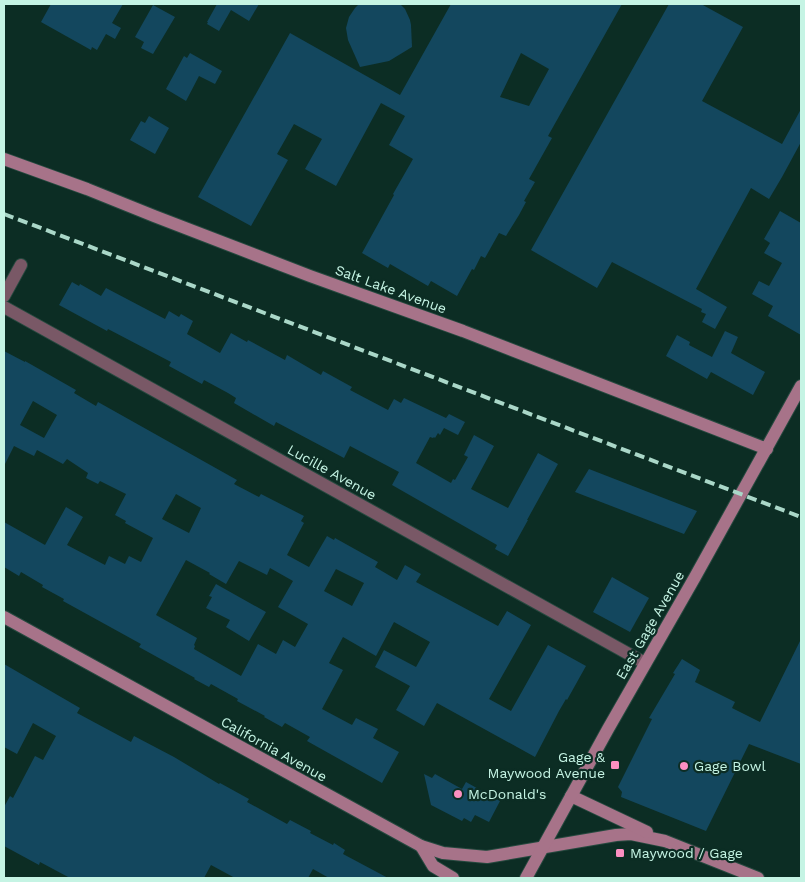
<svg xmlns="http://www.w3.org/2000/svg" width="805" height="882" font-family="'Work Sans',sans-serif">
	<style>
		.building { fill: #13475e; fill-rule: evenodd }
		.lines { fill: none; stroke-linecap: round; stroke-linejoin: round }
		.street-casing { stroke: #26493f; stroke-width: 14 }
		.secondary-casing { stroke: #26493f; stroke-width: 14 }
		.street { stroke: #795866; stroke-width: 12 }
		.secondary { stroke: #a77389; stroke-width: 12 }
		.rail { stroke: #aad7c8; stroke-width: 4; stroke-dasharray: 10 5; stroke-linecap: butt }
		.poi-dot { fill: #fc8fc1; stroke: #0c2d24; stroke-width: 2 }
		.labels { text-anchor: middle; stroke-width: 4.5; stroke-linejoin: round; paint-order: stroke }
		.street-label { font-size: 14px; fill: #c5f4e4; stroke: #0c2d24 }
		.poi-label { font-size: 14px; fill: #c5f4e4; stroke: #0c2d24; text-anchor: start }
	</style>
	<rect width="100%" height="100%" fill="#0c2d24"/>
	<g class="building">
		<polygon points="51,4 123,4 112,23 121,28 115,39 106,34 97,50 92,47 91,50 41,22"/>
		<polygon points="217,4 259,4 249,21 231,10 219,31 207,24 208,22 207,22"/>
		<polygon points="359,4 399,4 401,5 405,9 410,20 411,25 412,47 389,61 360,67 348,40 346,28 349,17 355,8"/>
		<path d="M451,4H622L548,136L552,138L529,179L535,182L524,201L526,202L519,215L506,236L499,233L485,258L481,256L474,270L472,269L457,296L431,281L428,286L390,264L388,268L362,253L394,195L393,194L413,159L389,145L405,116L381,103L336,186L305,169L322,139L294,124L277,154L288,160L251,226L198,197L290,33L400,95ZM521,53L549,69L529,106L500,97Z"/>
		<polygon points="669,4 701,4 743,27 702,101 782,144 801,109 801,142 782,177 769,199 751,188 696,289 727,307 715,329 702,322 706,314 701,312 702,309 612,262 597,288 531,250"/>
		<polygon points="153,5 175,17 153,54 141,48 144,42 135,37"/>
		<polygon points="190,53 222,71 215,84 199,76 186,101 166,89 184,56 187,58"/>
		<polygon points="149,116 169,128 155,154 130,140 141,121 145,123"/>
		<polygon points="780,211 801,223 801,335 768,316 773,306 752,294 759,281 769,286 782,263 764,253 770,243 764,239"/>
		<polygon points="72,282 79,286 80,284 101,296 106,288 165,319 169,311 179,317 181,314 193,321 187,334 220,353 231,333 247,342 248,340 285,360 287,355 321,375 323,371 352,387 350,390 388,410 394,399 401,403 404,398 446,418 449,414 465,422 458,435 444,428 440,435 438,433 435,438 434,437 433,438 430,437 416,463 451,483 453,479 455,480 468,457 464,455 474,435 494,446 471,489 508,508 538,453 558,464 527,520 528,520 508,556 495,549 497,545 392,485 399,472 350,446 344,458 276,422 274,426 234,403 236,398 228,393 204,380 202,384 169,366 171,362 108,329 107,331 59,305"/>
		<polygon points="725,331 738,337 731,353 765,372 753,395 711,372 707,379 666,356 677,335 690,342 689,345 712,357"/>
		<path d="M4,351L25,362V361L76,390L74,393L96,406L98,402L237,480L234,484L259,497L261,494L304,516L301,521L304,523L287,555L309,567L327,536L334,540L335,538L378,562L375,567L397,580L405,565L421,574L416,582L498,626L507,611L531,625L489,699L511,711L548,645L586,666L567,700L566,699L559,711L535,757L437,703L424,726L396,710L410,686L375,667L384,650L416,667L430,642L394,622L376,656L343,637L329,663L343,670L322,709L352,725L356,718L378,729L373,738L399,752L382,783L307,741L310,737L285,723L282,727L264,717L265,716L237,701L238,699L211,684L209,687L194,679L195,678L139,647L141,644L63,601L64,599L42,587L43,585L21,572L19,576L4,567V522L45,545L66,507L83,517L67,545L105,565L109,556L125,564L129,556L141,562L153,538L125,523L126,521L115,515L126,494L100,481L98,484L86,478L88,473L67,459L63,464L37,450L34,456L14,446L4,466ZM33,401L57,415L44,438L20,425ZM176,494L201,508L189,533L162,519ZM186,560L210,573L209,574L226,584L239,561L267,575L270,568L293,581L278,607L308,624L295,647L283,640L276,654L258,644L241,676L194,649L195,646L194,645L197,638L156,615ZM336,569L364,583L352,606L324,591Z"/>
		<polygon points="589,469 697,511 684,534 575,492"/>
		<polygon points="612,577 649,598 630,632 593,612"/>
		<polygon points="216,584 266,612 249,641 226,627 230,620 206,608 212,597 209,596"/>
		<polygon points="801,639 801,764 749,744 706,831 621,797 622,792 618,787 652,719 649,718 675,674 673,673 682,659 700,670 695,682 735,702 732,708 760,722"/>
		<polygon points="4,664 80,708 77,713 131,742 134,736 174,757 219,784 220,783 249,799 247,802 287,824 290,820 311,831 310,833 333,845 334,843 345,850 343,854 388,878 329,878 313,869 308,878 235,878 211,865 204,878 70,878 40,862 39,865 4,846 4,807 10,796 13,798 35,756 43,760 56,736 33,723 17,754 4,747"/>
		<polygon points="424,774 432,778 435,774 462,789 466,782 500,801 489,822 475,815 471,822 464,818 462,821 431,805"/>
	</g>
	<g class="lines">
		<defs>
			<g id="street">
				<polyline points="4,296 21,265"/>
				<polyline points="4,307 645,663"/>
			</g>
			<g id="secondary">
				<polyline points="4,159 87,189 154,216 310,276 463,331 767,449"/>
				<polyline points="4,617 421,846 443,853 487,857 616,835 631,834 665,841 758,878"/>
				<polyline points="571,796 647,832"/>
				<polyline points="421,846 433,866 453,878"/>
				<polyline points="526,878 608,729 695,577 801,386"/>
			</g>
		</defs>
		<use href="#street" class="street-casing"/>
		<use href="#secondary" class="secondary-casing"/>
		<use href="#street" class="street"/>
		<use href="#secondary" class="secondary"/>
		<polyline class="rail" points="4,214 801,517"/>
	</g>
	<g class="poi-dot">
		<rect x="610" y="760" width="10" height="10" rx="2.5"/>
		<circle cx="684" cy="766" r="5"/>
		<circle cx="458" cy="794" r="5"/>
		<rect x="615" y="848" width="10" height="10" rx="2.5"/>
	</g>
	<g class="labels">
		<g class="street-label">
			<text transform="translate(391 289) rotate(20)" y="5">Salt Lake Avenue</text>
			<text transform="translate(332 472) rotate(29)" y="5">Lucille Avenue</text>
			<text transform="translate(650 625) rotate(-60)" y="5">East Gage Avenue</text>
			<text transform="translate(274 749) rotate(29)" y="5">California Avenue</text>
		</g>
		<g class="poi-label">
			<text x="605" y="762" text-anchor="end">Gage &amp;<tspan x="605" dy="16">Maywood Avenue</tspan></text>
			<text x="694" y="771">Gage Bowl</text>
			<text x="468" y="799">McDonald's</text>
			<text x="630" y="858">Maywood / Gage</text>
		</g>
	</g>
	<rect width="805" height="882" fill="none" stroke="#c5f4e4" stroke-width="10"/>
</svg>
